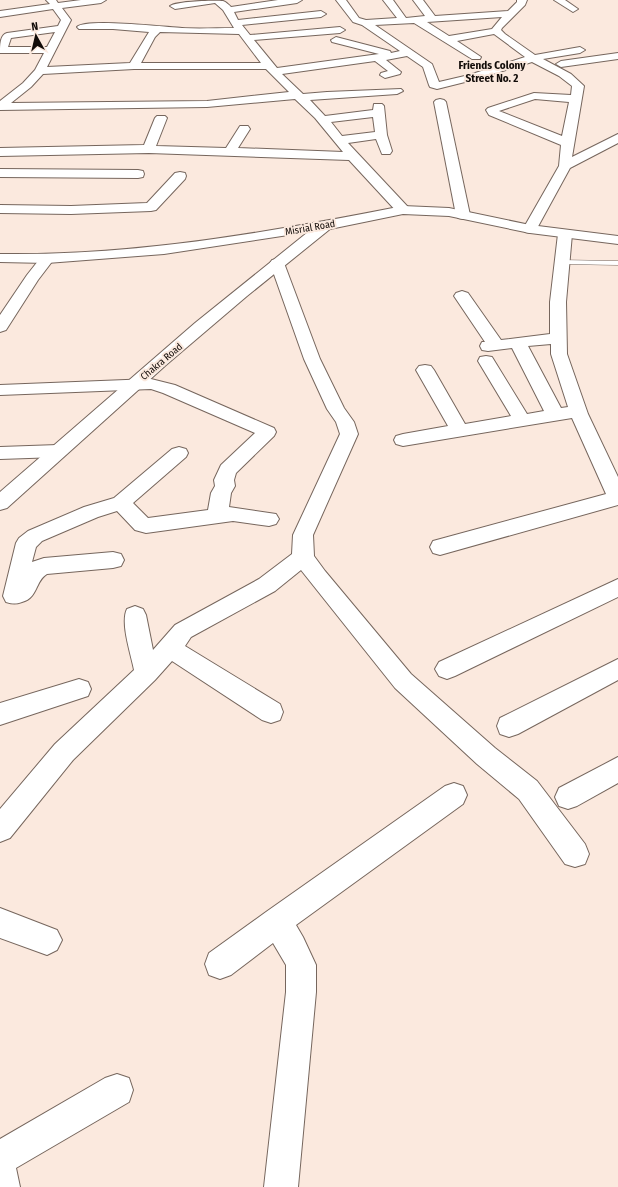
<svg xmlns="http://www.w3.org/2000/svg" width="618" height="1187" font-family="'Fira Sans Condensed',sans-serif">
	<style>
		.lines { fill: none; stroke-linecap: round; stroke-linejoin: round }
		.lane-casing { stroke: #76665d; stroke-width: 1 }
		.street-casing { stroke: #76665d; stroke-width: 2 }
		.secondary-casing { stroke: #76665d; stroke-width: 2 }
		.lane { fill: #fff; fill-rule: evenodd }
		.street { fill: #fff; fill-rule: evenodd }
		.secondary { fill: #fff; fill-rule: evenodd }
		.labels { text-anchor: middle; stroke-width: 4; stroke-linejoin: round; paint-order: stroke }
		.far-street-label { font-size: 10px; fill: #110b08; stroke: #fbe9de }
		.far-neighbourhood-label { font-size: 11px; font-weight: bold; fill: #110b08; stroke: #fbe9de }
	</style>
	<rect width="100%" height="100%" fill="#fbe9de"/>
	<g class="lines">
		<defs>
			<polygon id="lane" points="559,260 618,261 618,265 562,264 559,264"/>
			<g id="street">
				<path d="M46,0H56L58,3L81,0H106L101,3L62,8L71,20L47,67L130,63L149,32L113,29H79L77,27C85,18 165,27 182,28C199,29 217,28 234,28L223,10L215,3L175,9L170,6C176,1 216,0 223,1C226,2 229,5 231,7L278,0H302L297,3L234,12L238,20L321,11L326,14L321,17L242,25L250,35L340,27L345,30L340,33L254,40L277,68L379,54L332,42L331,40L336,37L390,51L391,53L400,51L362,25L353,22L336,0H346L359,18L366,20L397,18L383,0H393L406,18L425,16L413,0H423L435,16L508,11L517,2V0H527L525,5L502,28L501,30L505,34L535,55L580,47L585,50L580,53L543,59L571,74L584,86L572,157L618,134V143L570,168L535,232L530,233L525,232L523,229L559,166L561,145L489,115L486,110L488,108L534,93L571,95L572,86L559,76L532,62L477,79L437,89L430,87L429,85L423,67L407,56L386,60L401,72L400,74L385,78L380,75L381,73L388,71L375,61L282,74L303,94L327,92L401,89L403,91L397,94L310,100L325,116L373,110L374,104H382L384,106L387,135L392,151L390,154H382L376,139L348,143L408,207L410,210L408,213L403,214L398,213L349,160L149,153L0,156V148L144,145L155,118L157,116H165L167,118L156,146L226,148L240,126H248L250,129L238,148L343,152L315,118L295,99L207,107L0,110V101L23,83L35,70L44,53H0C0,45 0,35 7,33L58,26L61,20L53,9L0,17V11L50,4ZM502,17L492,29L449,36L427,22ZM414,23L472,59H480L481,57L457,41L494,34L525,57L469,75L439,82L432,64L375,25ZM55,32L47,47H8L11,38ZM160,32L239,34L261,63H141L155,37ZM134,69H266L289,92L207,101L11,103L31,87L43,74ZM535,99L569,102L562,136L499,111ZM373,117L375,132L342,136L331,122Z"/>
				<polygon points="554,0 565,0 578,9 573,12"/>
				<polygon points="618,53 618,59 561,67 556,64 561,61"/>
				<polygon points="440,99 444,100 446,102 470,215 468,218 463,219 458,218 456,215 434,102 436,100"/>
				<polygon points="0,169 138,170 143,171 144,174 143,177 138,178 0,177"/>
				<polygon points="180,172 185,173 186,176 185,179 156,210 151,211 71,214 0,213 0,205 71,206 147,203 175,173"/>
				<path d="M565,230L570,231L572,234L566,302L567,354L588,414L618,477V505L440,555L433,553L430,547L433,541L606,494L572,418L403,446L396,444L394,440L396,436L403,434L448,426L416,370L419,366L425,365L431,366L434,370L465,424L511,416L478,361L480,357L486,356L492,357L527,414L544,411L512,348L488,351L482,350L480,346L482,342H485L454,296L456,293L462,291L468,293L501,340L550,334V302L558,234L560,231ZM551,344V354L568,407L561,408L528,346Z"/>
				<polygon points="47,255 52,256 54,259 38,280 6,330 0,332 0,315 27,275 42,256"/>
				<path d="M277,259L282,260L284,263L320,359L344,408L354,422L358,434L313,535L314,556L325,571L411,674L495,748L537,781L585,844L589,854L585,864L575,867L565,864L519,799L477,764L395,688L301,570L275,591L191,637L185,646L280,704L283,712L280,720L271,723L262,720L172,661L155,680L73,760L10,838L0,842V809L55,744L134,670C131,654 120,623 127,609L135,606L143,609L146,615L153,650L175,625L259,579L292,554L293,535L340,434L336,422L327,409L304,359L270,263L272,260Z"/>
				<path d="M151,379L175,385L274,428L276,432L274,436L236,473L234,480L235,486L231,493L229,507L276,514L279,519L276,524L269,526L233,521L146,533L135,530L117,511L98,517L42,541L36,547L32,562L44,558L113,552L121,554L124,560L121,566L113,568L47,574C35,581 38,598 22,602C16,604 13,604 6,602L3,596L16,543L19,538L28,531L84,507L114,498L172,449L179,447L186,449L188,453L186,457L133,503L148,518L208,510L211,493L215,486L214,480L221,465L255,433L163,393L151,389L0,395V385Z"/>
				<polygon points="58,445 65,447 67,451 65,455 58,457 0,459 0,447"/>
				<polygon points="618,579 618,597 455,676 447,679 439,676 435,669 439,662"/>
				<polygon points="618,659 618,680 518,734 509,737 500,734 497,726 500,718"/>
				<polygon points="79,679 88,682 91,689 88,696 0,725 0,703"/>
				<polygon points="618,757 618,783 577,806 568,809 559,806 555,797 559,788"/>
				<polygon points="454,783 463,786 467,795 463,804 296,925 303,937 316,965 316,992 298,1187 264,1187 286,992 286,965 273,943 231,975 220,979 209,975 205,964 209,953 266,912 445,786"/>
				<polygon points="0,908 57,930 62,940 57,950 47,955 0,938"/>
				<polygon points="117,1074 129,1078 133,1090 129,1102 16,1168 20,1187 0,1187 0,1139 105,1078"/>
			</g>
			<path id="secondary" d="M403,206L449,208L530,225L618,236V244L530,233L449,216L403,214L330,229L247,296L166,365L7,508L0,510V492L195,323L308,232L164,254L47,263L0,262V254C135,256 271,232 403,206Z"/>
		</defs>
		<use href="#lane" class="lane-casing"/>
		<use href="#street" class="street-casing"/>
		<use href="#secondary" class="secondary-casing"/>
		<use href="#lane" class="lane"/>
		<use href="#street" class="street"/>
		<use href="#secondary" class="secondary"/>
	</g>
	<g class="labels">
		<g class="far-street-label">
			<text transform="translate(310 227) rotate(-10)" y="4">Misrial Road</text>
			<text transform="translate(161 361) rotate(-40)" y="4">Chakra Road</text>
		</g>
		<g class="far-neighbourhood-label">
			<text x="492" y="69">Friends Colony<tspan x="492" dy="13">Street No. 2</tspan></text>
		</g>
	</g>
	<g transform="translate(36 36) rotate(352)" stroke="#fbe9de" stroke-width="3" paint-order="stroke">
	<path d="M0-3L7 15L0 10L-7 15Z" fill="#110b08"/>
	<text y="-6" font-size="11" font-weight="bold" text-anchor="middle" fill="#110b08">N</text>
	</g>
</svg>
